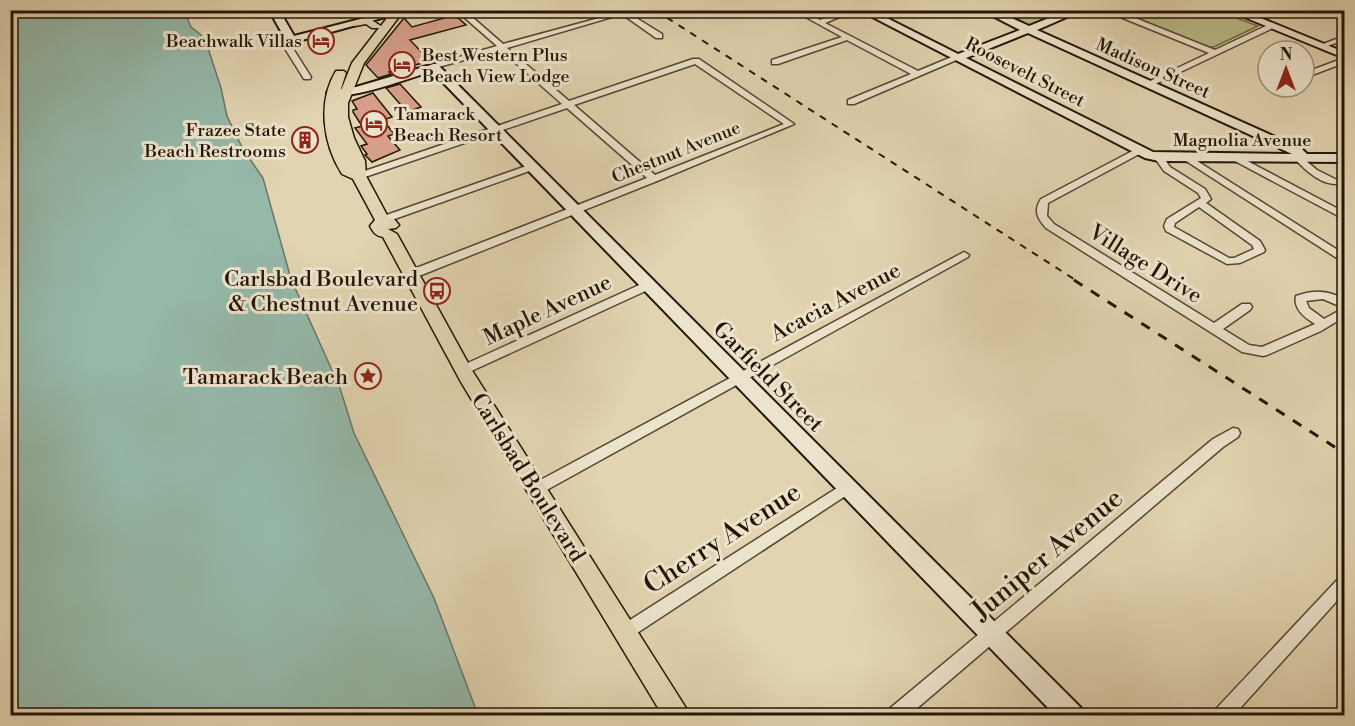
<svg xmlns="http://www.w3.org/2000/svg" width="1355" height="726" font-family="'Libre Bodoni',serif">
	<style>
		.green { fill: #babb87; stroke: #6f6846; stroke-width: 1.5 }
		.water { fill: #95b8a9; stroke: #687768; stroke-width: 1.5 }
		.building { fill: #d69f8a; stroke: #241606; stroke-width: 1.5 }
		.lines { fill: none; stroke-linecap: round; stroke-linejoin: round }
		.street-casing { stroke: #544631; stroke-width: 3 }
		.secondary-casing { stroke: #241606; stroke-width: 4 }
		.primary-casing { stroke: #241606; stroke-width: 3 }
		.highway-casing { stroke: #241606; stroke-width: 3 }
		.street { fill: #ece3cc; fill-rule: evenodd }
		.secondary { fill: #ece3cc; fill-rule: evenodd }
		.primary { fill: #e2d4b1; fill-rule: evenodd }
		.highway { fill: #e2d4b1; fill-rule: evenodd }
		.rail-far1 { stroke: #241606; stroke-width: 2; stroke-dasharray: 7 7; stroke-linecap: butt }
		.rail { stroke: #241606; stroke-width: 3; stroke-dasharray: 10 10; stroke-linecap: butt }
		.labels { text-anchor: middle; stroke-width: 6; stroke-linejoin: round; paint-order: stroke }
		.far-poi-label { font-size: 18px; fill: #241606; stroke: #ece3cc; text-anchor: end }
		.far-street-label { font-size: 18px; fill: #241606; stroke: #ece3cc }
		.street-label { font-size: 22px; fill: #241606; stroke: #ece3cc }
		.poi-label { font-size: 22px; fill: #241606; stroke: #ece3cc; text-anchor: end }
		.near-street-label { font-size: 27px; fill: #241606; stroke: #ece3cc }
	</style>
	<rect width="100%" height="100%" fill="#e2d4b1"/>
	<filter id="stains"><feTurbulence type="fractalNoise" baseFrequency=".00333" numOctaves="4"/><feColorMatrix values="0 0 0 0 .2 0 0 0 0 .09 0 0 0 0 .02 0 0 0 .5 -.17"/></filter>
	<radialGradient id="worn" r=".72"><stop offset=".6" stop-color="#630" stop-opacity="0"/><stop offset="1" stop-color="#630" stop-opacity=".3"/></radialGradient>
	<g class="green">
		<polygon points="994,11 1063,11 1029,26"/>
		<polygon points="1115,11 1218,11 1258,26 1214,47 1207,47"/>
	</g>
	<polygon class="water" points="10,11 184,11 191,27 201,35 207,45 221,88 227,116 243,149 263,178 291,279 340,388 354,433 434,598 478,715 11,715"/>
	<g class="building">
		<polygon points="455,15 466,25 410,40 430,61 389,72 391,74 378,78 366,65 404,18 412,27"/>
		<polygon points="400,84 421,107 407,112 386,88"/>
		<polygon points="373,93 392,117 383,120 394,134 388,136 400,150 372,162 365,155 367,154 361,146 367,144 355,128 362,126 353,112 353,110 357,109 352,101"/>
	</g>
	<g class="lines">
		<defs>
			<g id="street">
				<path d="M456,10H464L503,44L625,11L662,34V38H656L622,14L507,48L569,101L693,59H699L794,124L657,181L414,278H406L405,275L406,272L647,178L567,108L362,178H356V174L562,104L501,50L431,69V65L497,46ZM695,64L784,124L655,175L574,105Z"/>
				<polygon points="793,10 802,10 820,20 845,10 856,10 825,23 918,71 954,56 961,58 854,104 848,104 848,100 911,74 847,40 778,64 772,64 772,60 842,37"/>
				<polygon points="1107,10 1115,10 1215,50 1270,24 1277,26 1151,86 1147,84 1148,82 1209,53 1108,12"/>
				<polygon points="1344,36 1344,40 1322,48 1318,46"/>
				<polygon points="288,38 295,40 292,47 311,77 310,79 304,79 284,47"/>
				<polygon points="1344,58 1344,63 1304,78 1304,73"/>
				<path d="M1140,147L1144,150L1143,152L1048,203L1047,216L1054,224L1214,323L1242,304H1250L1252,307L1250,310L1223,329L1249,345L1262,347L1315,324C1305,318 1293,309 1296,296C1313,290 1326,290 1342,298L1344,299V308L1323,299L1306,301L1309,308L1324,319L1344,308V317L1321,331L1267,355L1263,356L1242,352L1046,228C1038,219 1033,211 1041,199Z"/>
				<path d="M1159,154L1162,155L1170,167L1205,189L1211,199L1206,203L1260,241L1265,250L1264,252L1240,263L1227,264L1166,231L1164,226L1167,219L1201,198L1198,193L1164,171L1154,157ZM1199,207L1252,245L1254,249L1234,258H1229L1174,227L1175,223Z"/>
				<polygon points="1186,154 1344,254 1344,261 1340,260 1183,159 1181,157"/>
				<polygon points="1236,155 1344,212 1344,219 1233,160 1231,158"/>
				<path d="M1299,155L1317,170L1337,180V184C1321,185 1304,169 1294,158Z"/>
				<polygon points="532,164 535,165 535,169 386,222 378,222 377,220 378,218"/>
				<polygon points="964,252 969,255 968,257 543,492 538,494 533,492 531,488 533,484"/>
				<polygon points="648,281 652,282 653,285 652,288 467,373 459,373 457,370 459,367"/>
				<polygon points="1233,428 1238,429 1240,433 1238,437 1223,447 908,716 886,716 888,710 1213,439"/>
				<polygon points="848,481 853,483 855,487 853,491 631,637 625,640 619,637 617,632 619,627"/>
				<polygon points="1344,576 1344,593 1233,716 1213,716 1215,710 1339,578"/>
			</g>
			<g id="secondary">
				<polygon points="269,10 279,10 294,36 384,13 389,16 291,43 286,40"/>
				<path d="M859,10H871L958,54L1020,30L981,10H994L1029,26L1069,10H1083L1037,30L1302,149L1307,154H1344V162L1159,161L1145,158ZM1028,33L1292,154L1153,152L966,58Z"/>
				<polygon points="1227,10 1241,10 1344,52 1344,58"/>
				<path d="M434,64L438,65L1081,708L1085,716H1056L432,71C413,77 341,104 327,93L329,91L356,87Z"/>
			</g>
			<path id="primary" d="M393,10H404L364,63L348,103V117L354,138L365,161L366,176L388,217L394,219L399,225L396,228L388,229L397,234L473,372L691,716H663L461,382L383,237C376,236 373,232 370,226L375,220L353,179L342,174C323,144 317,102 336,71H344L346,73L338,98L352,63L379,28H372L366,24L355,26L350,23L368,18L381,26Z"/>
			<polygon id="highway" points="1330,10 1344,10 1344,18"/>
		</defs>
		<use href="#street" class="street-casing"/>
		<use href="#secondary" class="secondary-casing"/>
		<use href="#primary" class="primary-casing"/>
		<use href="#highway" class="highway-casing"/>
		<use href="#street" class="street"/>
		<use href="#secondary" class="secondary"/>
		<use href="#primary" class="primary"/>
		<use href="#highway" class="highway"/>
		<polyline class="rail-far1" points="655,10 1077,281"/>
		<polyline class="rail" points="1074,280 1344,453"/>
	</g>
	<defs>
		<symbol id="hotel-ring" viewBox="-11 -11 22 22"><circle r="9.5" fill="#ece3cc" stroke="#8f2418" stroke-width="1.5"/><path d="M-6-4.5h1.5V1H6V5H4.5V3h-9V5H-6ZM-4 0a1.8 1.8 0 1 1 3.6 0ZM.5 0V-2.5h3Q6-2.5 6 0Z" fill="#8f2418"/></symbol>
		<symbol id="building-ring" viewBox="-11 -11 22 22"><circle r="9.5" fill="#ece3cc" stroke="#8f2418" stroke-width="1.5"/><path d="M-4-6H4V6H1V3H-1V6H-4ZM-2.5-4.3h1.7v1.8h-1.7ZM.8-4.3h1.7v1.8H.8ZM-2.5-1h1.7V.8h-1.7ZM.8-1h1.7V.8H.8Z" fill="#8f2418"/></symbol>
		<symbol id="bus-ring" viewBox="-11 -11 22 22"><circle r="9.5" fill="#ece3cc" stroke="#8f2418" stroke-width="1.5"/><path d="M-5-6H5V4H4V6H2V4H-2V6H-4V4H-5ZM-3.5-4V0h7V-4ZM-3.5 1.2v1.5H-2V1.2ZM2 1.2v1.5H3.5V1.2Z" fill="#8f2418"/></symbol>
		<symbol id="sight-ring" viewBox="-11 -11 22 22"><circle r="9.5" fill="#ece3cc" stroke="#8f2418" stroke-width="1.5"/><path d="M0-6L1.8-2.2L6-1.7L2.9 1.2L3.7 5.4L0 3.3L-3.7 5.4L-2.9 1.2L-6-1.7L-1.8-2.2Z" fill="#8f2418"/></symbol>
	</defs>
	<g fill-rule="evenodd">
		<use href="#hotel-ring" x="306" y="26" width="30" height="30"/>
		<use href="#hotel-ring" x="387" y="50" width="30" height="30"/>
		<use href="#hotel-ring" x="359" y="109" width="30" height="30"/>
		<use href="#building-ring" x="290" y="125" width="30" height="30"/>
		<use href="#bus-ring" x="422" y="276" width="30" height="30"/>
		<use href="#sight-ring" x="353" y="361" width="30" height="30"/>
	</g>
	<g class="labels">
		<g class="far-poi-label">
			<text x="302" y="47">Beachwalk Villas</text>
			<text x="422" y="61" text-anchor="start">Best Western Plus<tspan x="422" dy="21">Beach View Lodge</tspan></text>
			<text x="394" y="120" text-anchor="start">Tamarack<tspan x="394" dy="21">Beach Resort</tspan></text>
			<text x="286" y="136">Frazee State<tspan x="286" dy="21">Beach Restrooms</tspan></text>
		</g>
		<g class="far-street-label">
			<text transform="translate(1153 68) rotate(24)" y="6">Madison Street</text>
			<text transform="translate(1025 72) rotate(27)" y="6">Roosevelt Street</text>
			<text x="1242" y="146">Magnolia Avenue</text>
			<text transform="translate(676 152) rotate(-22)" y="6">Chestnut Avenue</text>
		</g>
		<g class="street-label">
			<text transform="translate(1146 263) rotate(32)" y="8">Village Drive</text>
			<text transform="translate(835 301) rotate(-28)" y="8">Acacia Avenue</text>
			<text transform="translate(547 309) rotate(-25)" y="8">Maple Avenue</text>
			<text transform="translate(769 376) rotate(45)" y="8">Garfield Street</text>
			<text transform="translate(529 477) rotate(58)" y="8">Carlsbad Boulevard</text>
		</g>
		<g class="poi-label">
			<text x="418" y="286">Carlsbad Boulevard<tspan x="418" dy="25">&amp; Chestnut Avenue</tspan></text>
			<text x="348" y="384">Tamarack Beach</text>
		</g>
		<g class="near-street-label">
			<text transform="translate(722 538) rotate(-33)" y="9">Cherry Avenue</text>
			<text transform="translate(1047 554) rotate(-40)" y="9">Juniper Avenue</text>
		</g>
	</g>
	<rect width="1355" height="726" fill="none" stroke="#e2d4b1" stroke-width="36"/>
	<rect x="12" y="12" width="1331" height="702" fill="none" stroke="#241606" stroke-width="3"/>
	<rect x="18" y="18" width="1319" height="690" fill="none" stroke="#241606" stroke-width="1.5"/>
	<g transform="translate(1286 69)"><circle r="28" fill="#ece3cc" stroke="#9c917d" stroke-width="1.5"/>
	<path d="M0-4.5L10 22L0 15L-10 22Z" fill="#8f2418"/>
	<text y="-9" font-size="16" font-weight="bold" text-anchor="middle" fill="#241606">N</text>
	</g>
	<rect width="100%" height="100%" filter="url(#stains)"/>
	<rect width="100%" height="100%" fill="url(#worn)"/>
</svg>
